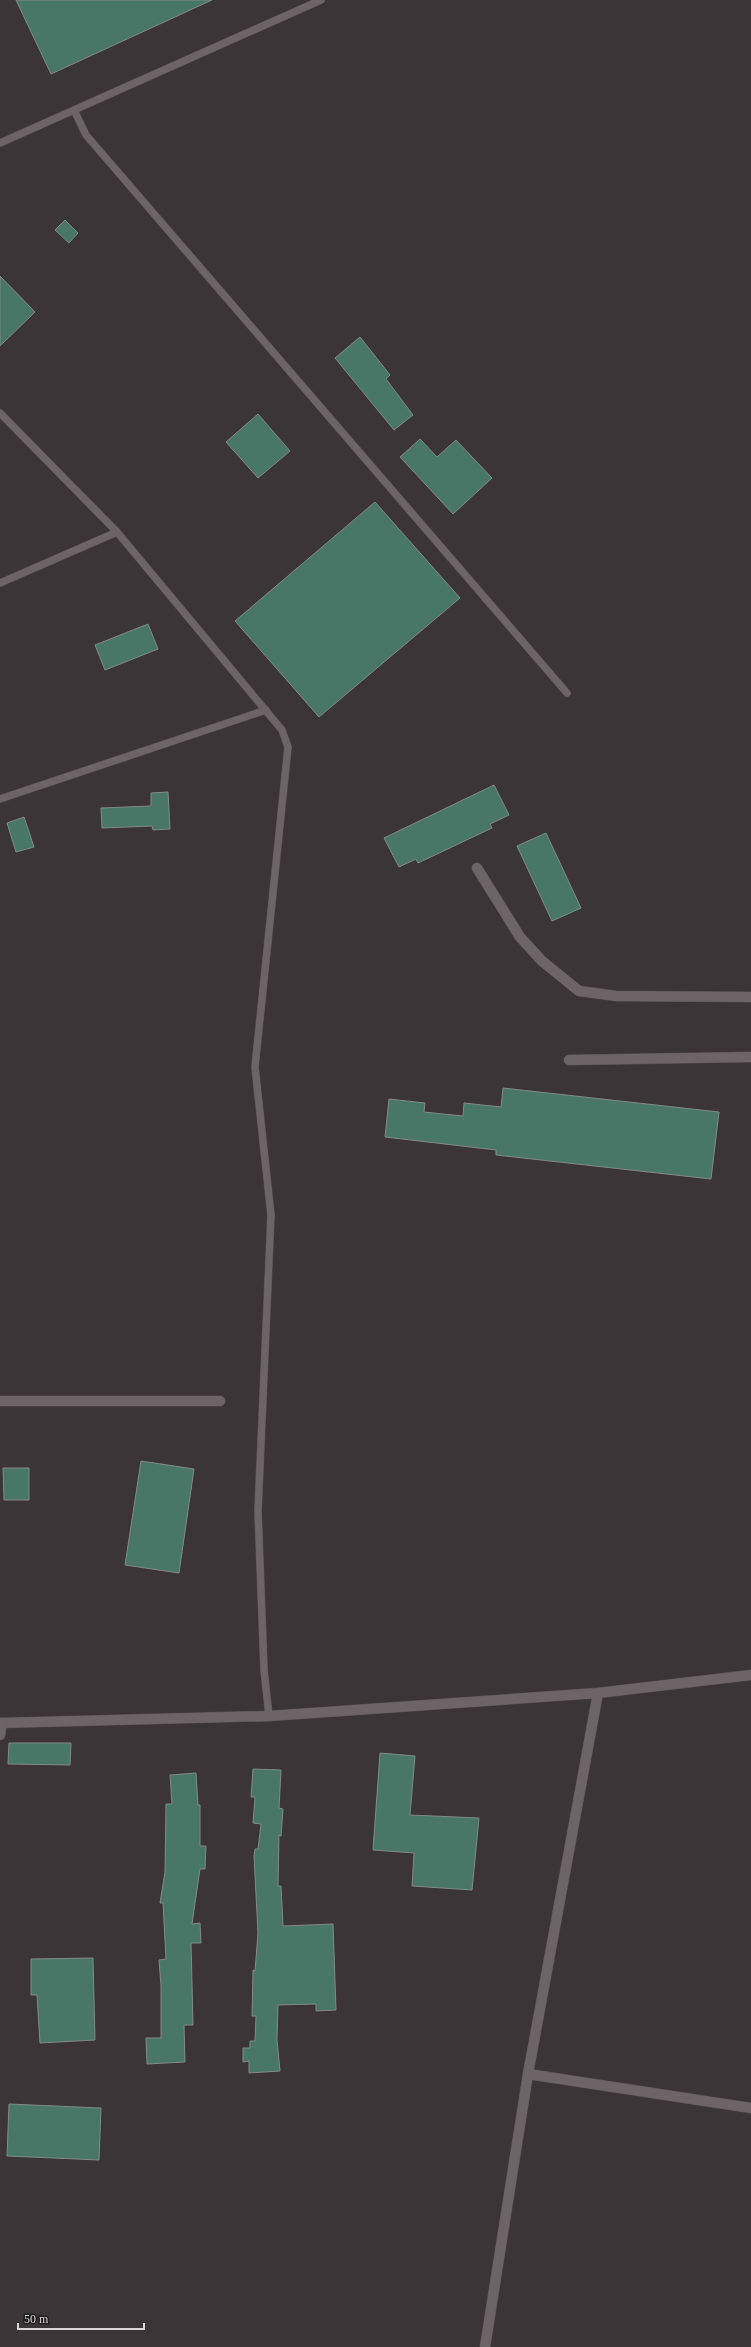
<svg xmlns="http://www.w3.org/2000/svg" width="751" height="2347" font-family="'Times New Roman',serif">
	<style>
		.building { fill: #487768; stroke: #828a87 }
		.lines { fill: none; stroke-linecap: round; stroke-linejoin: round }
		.service-casing { stroke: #575153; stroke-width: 8 }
		.minor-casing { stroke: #575153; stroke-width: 11 }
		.service { stroke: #6c6467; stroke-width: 7 }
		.minor { stroke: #6c6467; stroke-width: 10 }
	</style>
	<rect width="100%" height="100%" fill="#3c3538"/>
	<g class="building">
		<polygon points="16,0 212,0 51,74"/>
		<polygon points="65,220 78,233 69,243 55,230"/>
		<polygon points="0,276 35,312 0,346"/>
		<polygon points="360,337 390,375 386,379 413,415 394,430 335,358"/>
		<polygon points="258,414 290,451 258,478 226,442"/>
		<polygon points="420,439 437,457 456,440 492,478 453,514 400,457"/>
		<polygon points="375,502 460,598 319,717 235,621"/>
		<polygon points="148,624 158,649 105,670 95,645"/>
		<polygon points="494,785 509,815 490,824 492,828 418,863 416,859 399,867 384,838"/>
		<polygon points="168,792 170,829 153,830 152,826 102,828 101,808 151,806 151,793"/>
		<polygon points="24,817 34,847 16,852 7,823"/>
		<polygon points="546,833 581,908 552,921 517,846"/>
		<polygon points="503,1088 719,1112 711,1179 496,1155 496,1150 385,1137 389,1099 425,1103 424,1112 463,1116 464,1103 501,1107"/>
		<polygon points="141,1461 194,1469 179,1573 125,1565"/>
		<polygon points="3,1468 29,1468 29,1500 4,1500"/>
		<polygon points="9,1743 71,1743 70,1765 8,1764"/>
		<polygon points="380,1753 415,1756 410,1815 479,1818 472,1890 412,1886 414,1853 373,1850"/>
		<polygon points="253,1769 281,1770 279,1808 283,1809 281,1836 279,1835 278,1886 281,1886 283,1926 333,1924 336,2010 316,2011 316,2004 278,2005 277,2040 280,2071 249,2073 249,2061 243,2062 243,2048 250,2048 250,2041 255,2041 256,2016 252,2016 253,1970 255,1971 258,1933 254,1856 255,1849 258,1849 261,1824 253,1823 255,1797 251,1797"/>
		<polygon points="196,1773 198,1805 200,1805 200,1846 206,1846 205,1869 200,1869 192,1924 200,1923 201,1943 191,1943 193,2025 184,2025 185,2062 147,2064 146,2038 161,2038 161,1986 159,1960 166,1959 163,1903 160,1903 165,1872 166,1804 172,1804 170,1775"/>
		<polygon points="93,1958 95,2040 40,2043 37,1995 31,1995 31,1959"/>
		<polygon points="9,2104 101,2108 99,2160 7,2156"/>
	</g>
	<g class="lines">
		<defs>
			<g id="service">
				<polyline points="74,110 86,135 567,693"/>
				<polyline points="0,143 321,0"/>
				<polyline points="0,413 117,532 282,730 288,747 255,1067 271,1215 258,1511 264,1670 269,1716"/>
				<polyline points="0,583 117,532"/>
				<polyline points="0,799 266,710"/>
			</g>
			<g id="minor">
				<polyline points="477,868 520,937 542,961 579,991 616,996 751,997"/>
				<polyline points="569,1060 751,1057"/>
				<polyline points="0,1401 220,1401"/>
				<polyline points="0,1723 269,1716 598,1693 751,1675"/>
				<polyline points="0,1735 2,1723"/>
				<polyline points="528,2074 751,2108"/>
				<polyline points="485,2347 528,2074 598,1693"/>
			</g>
		</defs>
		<use href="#service" class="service-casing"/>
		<use href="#minor" class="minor-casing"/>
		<use href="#service" class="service"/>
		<use href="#minor" class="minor"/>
	</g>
	<path d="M18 2323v6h126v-6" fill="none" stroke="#dbd6d8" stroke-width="2"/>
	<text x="24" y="2323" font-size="12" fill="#dbd6d8" stroke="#211e1f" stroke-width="3" paint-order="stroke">50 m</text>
</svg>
